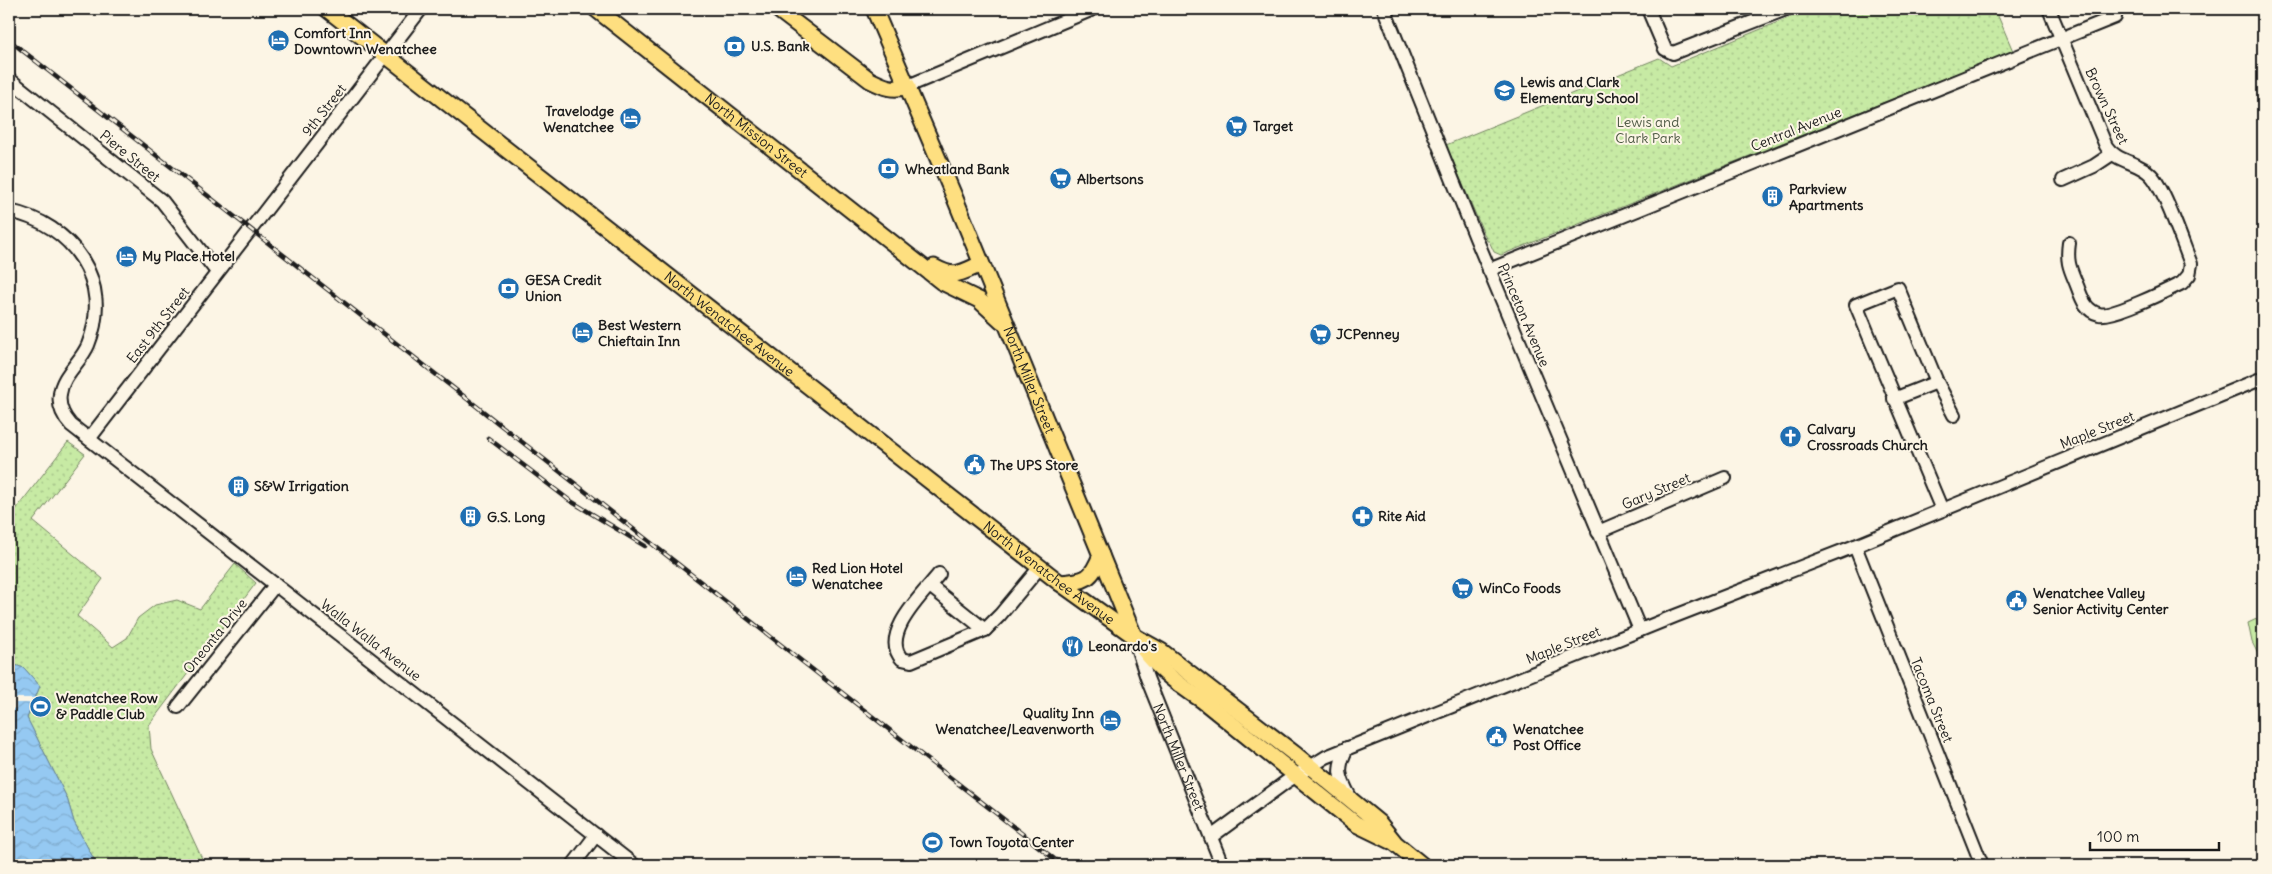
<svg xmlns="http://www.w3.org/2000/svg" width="2272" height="874" font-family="Delius,sans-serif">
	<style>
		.green { fill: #c7eaa4; stroke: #728360 }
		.park { fill: url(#park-dots); stroke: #728360 }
		.water { fill: url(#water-waves); stroke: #65849c }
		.pier { fill: #fcf5e5 }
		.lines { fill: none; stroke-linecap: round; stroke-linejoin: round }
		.minor-casing { stroke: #1c1c1c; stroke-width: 16 }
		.major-casing { stroke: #1c1c1c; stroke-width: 19 }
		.minor { stroke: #fcf5e5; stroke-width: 12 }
		.major { stroke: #fedf80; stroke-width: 15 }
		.rail-casing { stroke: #1c1c1c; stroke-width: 4.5 }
		.rail { stroke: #fcf5e5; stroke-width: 2.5; stroke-dasharray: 8; stroke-linecap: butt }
		.labels { text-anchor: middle; stroke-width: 4; stroke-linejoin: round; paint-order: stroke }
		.poi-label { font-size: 14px; font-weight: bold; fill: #1c1c1c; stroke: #fcf5e5; text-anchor: start }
		.street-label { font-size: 14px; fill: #1c1c1c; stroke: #fcf5e5 }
		.park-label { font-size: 14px; fill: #4f5a45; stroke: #fcf5e5 }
	</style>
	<defs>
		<pattern id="park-dots" width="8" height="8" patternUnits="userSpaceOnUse" patternTransform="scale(1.25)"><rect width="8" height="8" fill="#c7eaa4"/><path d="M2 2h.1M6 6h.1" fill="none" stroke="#aac88d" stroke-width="1.8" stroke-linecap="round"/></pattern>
		<pattern id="water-waves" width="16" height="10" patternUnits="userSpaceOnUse" patternTransform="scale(1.25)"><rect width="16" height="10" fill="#95c9f2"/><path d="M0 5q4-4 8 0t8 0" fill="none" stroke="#80accf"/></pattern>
	</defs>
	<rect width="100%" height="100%" fill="#fcf5e5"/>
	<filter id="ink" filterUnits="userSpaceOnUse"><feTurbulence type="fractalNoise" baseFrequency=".02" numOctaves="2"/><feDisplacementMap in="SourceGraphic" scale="10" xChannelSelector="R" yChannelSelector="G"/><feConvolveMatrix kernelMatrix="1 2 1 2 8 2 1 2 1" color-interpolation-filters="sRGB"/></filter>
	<g filter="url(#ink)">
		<polygon class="green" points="2263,616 2263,664 2252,642 2248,623"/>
		<g class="park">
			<polygon points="1810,9 1995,9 2013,51 1501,255 1494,252 1489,241 1487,241 1446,145 1659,58 1671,66"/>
			<polygon points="68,442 85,454 33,521 103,579 77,616 113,647 127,638 138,618 155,605 177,600 200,609 235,564 256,583 149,725 151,749 205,865 97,865 74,822 67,798 27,718 40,686 24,668 9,663 9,511 13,513"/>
		</g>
		<polygon class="water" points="9,663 24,668 40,686 27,718 67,798 74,822 97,865 9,865"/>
		<polygon class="pier" points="9,685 11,685 15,698 37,698 35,703 15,703 16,708 9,710"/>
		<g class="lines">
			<defs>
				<g id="minor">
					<polyline points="1384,9 1476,238 1640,630"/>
					<polyline points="1648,9 1665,49 1673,53 1786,9"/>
					<path d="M2049,9L2106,146C2117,163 2138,161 2151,175C2164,188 2183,244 2191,264L2189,275L2182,283C2168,290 2111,318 2099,314C2086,311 2082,299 2078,288C2071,270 2066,264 2069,243"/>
					<polyline points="9,79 162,201 217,272"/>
					<polyline points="908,86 1093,9"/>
					<polyline points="2063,180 2094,166 2112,154"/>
					<path d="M9,211C72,224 114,281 88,345C81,362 62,375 60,394C58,406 63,416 71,425L634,865"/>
					<polyline points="1489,270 2115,17"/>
					<polyline points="1894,399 1937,382"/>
					<polyline points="89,439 421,9"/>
					<polyline points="1942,510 1856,305 1898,288 1937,382 1954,415"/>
					<polyline points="1598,532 1725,478"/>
					<polyline points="1855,546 1982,865"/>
					<path d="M939,574C924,593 879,635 902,659L911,661L985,630L1000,615L1040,567"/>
					<polyline points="930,586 985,630"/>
					<path id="s1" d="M1135,641L1147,678L1222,865"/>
					<polyline points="178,707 276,584"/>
					<path d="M1347,748C1336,769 1339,777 1350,797"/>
					<polyline points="1211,837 1286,782 1326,757 1675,616 1855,546 2263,378"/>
					<polyline points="573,865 596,835"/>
				</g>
				<g id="major">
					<path id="s2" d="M327,9L1060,583L1134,636L1161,651L1296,755L1379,823L1395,843L1422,865"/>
					<path id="s3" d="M596,9L942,282L979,300L1002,321"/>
					<path d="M777,9L870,80C884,87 893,91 908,86"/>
					<path id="s4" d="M874,9L954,196L1134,636C1154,666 1173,681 1202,700L1356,824L1391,841"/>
					<path d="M934,267C956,279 960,273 981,264"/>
					<path d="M1060,583C1086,581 1091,580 1101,555"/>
				</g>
			</defs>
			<use href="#minor" class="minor-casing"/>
			<use href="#major" class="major-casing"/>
			<use href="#minor" class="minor"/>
			<use href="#major" class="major"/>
			<defs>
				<g id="rail">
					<polyline points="9,40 1062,865"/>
					<polyline points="488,438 569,500 645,546"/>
				</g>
			</defs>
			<use href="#rail" class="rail-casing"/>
			<use href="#rail" class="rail"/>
		</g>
	</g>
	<defs>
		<symbol id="hotel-disc" viewBox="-11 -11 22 22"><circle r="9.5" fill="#1f6fb2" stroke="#fcf5e5"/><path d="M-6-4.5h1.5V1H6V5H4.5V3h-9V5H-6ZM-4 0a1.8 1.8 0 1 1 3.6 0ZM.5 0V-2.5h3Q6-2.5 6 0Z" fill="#fff"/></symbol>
		<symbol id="bank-disc" viewBox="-11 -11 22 22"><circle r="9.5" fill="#1f6fb2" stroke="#fcf5e5"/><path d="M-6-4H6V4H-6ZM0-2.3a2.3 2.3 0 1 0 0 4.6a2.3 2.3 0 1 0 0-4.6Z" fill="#fff"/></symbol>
		<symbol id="school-disc" viewBox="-11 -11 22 22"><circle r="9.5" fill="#1f6fb2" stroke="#fcf5e5"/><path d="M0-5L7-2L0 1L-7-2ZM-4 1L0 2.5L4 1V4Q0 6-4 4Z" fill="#fff"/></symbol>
		<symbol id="supermarket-disc" viewBox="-11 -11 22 22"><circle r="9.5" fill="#1f6fb2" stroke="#fcf5e5"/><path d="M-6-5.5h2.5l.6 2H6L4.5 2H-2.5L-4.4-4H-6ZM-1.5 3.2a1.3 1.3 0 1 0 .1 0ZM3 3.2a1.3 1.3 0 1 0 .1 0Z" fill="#fff"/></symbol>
		<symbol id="building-disc" viewBox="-11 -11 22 22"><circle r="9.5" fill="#1f6fb2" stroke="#fcf5e5"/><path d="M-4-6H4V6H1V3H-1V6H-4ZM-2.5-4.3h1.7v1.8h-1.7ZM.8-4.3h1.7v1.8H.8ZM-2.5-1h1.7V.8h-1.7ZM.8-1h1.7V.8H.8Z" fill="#fff"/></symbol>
		<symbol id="church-disc" viewBox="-11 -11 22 22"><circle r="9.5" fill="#1f6fb2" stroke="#fcf5e5"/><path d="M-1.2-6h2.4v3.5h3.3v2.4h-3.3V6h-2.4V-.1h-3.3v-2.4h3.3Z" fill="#fff"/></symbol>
		<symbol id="civic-disc" viewBox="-11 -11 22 22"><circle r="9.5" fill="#1f6fb2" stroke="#fcf5e5"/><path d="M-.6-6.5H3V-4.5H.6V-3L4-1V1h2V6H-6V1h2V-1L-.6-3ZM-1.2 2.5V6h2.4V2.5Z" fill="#fff"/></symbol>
		<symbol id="pharmacy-disc" viewBox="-11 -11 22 22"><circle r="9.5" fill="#1f6fb2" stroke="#fcf5e5"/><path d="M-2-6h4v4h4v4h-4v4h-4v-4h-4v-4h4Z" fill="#fff"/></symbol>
		<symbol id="restaurant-disc" viewBox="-11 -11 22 22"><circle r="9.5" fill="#1f6fb2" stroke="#fcf5e5"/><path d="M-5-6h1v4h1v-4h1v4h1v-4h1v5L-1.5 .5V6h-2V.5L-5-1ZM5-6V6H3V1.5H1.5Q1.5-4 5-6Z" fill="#fff"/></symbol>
		<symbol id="stadium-disc" viewBox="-11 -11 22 22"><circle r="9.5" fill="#1f6fb2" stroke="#fcf5e5"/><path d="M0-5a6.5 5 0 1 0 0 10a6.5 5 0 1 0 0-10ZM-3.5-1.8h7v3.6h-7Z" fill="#fff"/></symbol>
	</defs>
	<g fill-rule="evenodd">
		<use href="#hotel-disc" x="266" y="28" width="25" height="25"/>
		<use href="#bank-disc" x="722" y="34" width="25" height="25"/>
		<use href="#school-disc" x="1492" y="78" width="25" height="25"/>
		<use href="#hotel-disc" x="618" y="106" width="25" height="25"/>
		<use href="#supermarket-disc" x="1224" y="114" width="25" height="25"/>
		<use href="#bank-disc" x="876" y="156" width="25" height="25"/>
		<use href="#supermarket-disc" x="1048" y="166" width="25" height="25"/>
		<use href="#building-disc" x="1760" y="184" width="25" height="25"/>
		<use href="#hotel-disc" x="114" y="244" width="25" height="25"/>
		<use href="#bank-disc" x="496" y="276" width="25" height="25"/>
		<use href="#hotel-disc" x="570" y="320" width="25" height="25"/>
		<use href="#supermarket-disc" x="1308" y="322" width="25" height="25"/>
		<use href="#church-disc" x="1778" y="424" width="25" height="25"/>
		<use href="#civic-disc" x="962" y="452" width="25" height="25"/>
		<use href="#building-disc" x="226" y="474" width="25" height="25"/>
		<use href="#pharmacy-disc" x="1350" y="504" width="25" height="25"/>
		<use href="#building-disc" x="458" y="504" width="25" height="25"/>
		<use href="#hotel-disc" x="784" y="564" width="25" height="25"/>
		<use href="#supermarket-disc" x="1450" y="576" width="25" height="25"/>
		<use href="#civic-disc" x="2004" y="588" width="25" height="25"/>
		<use href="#restaurant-disc" x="1060" y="634" width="25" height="25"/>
		<use href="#stadium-disc" x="28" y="694" width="25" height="25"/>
		<use href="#hotel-disc" x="1098" y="708" width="25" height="25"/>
		<use href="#civic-disc" x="1484" y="724" width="25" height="25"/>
		<use href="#stadium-disc" x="920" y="830" width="25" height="25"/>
	</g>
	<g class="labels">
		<g class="poi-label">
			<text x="294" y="38">Comfort Inn<tspan x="294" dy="16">Downtown Wenatchee</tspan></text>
			<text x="751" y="51">U.S. Bank</text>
			<text x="1520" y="87">Lewis and Clark<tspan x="1520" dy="16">Elementary School</tspan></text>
			<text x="614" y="116" text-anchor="end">Travelodge<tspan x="614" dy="16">Wenatchee</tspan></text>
			<text x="1253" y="131">Target</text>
			<text x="905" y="174">Wheatland Bank</text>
			<text x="1077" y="184">Albertsons</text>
			<text x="1789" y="194">Parkview<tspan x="1789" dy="16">Apartments</tspan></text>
			<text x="142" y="261">My Place Hotel</text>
			<text x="525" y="285">GESA Credit<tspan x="525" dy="16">Union</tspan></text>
			<text x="598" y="330">Best Western<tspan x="598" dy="16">Chieftain Inn</tspan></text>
			<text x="1336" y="339">JCPenney</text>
			<text x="1807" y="434">Calvary<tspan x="1807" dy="16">Crossroads Church</tspan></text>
			<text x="990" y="470">The UPS Store</text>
			<text x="254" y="491">S&amp;W Irrigation</text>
			<text x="1378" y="521">Rite Aid</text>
			<text x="487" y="522">G.S. Long</text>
			<text x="812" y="573">Red Lion Hotel<tspan x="812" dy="16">Wenatchee</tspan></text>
			<text x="1479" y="593">WinCo Foods</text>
			<text x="2033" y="598">Wenatchee Valley<tspan x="2033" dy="16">Senior Activity Center</tspan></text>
			<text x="1088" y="651">Leonardo's</text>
			<text x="56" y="703">Wenatchee Row<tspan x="56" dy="16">&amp; Paddle Club</tspan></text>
			<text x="1094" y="718" text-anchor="end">Quality Inn<tspan x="1094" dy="16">Wenatchee/Leavenworth</tspan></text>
			<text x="1513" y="734">Wenatchee<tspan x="1513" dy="16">Post Office</tspan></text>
			<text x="949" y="847">Town Toyota Center</text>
		</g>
		<g class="street-label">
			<text transform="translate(2107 106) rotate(65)" y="5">Brown Street</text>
			<text transform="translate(324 110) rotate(-52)" y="5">9th Street</text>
			<text transform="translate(1796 129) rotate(-22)" y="5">Central Avenue</text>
			<text dy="5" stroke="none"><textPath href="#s3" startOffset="204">North Mission Street</textPath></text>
			<text transform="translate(130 156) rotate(39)" y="5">Piere Street</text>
			<text transform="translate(1524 315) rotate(67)" y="5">Princeton Avenue</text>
			<text dy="5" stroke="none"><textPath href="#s2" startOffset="511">North Wenatchee Avenue</textPath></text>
			<text transform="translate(158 325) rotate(-52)" y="5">East 9th Street</text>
			<text dy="5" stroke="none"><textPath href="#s4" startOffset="402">North Miller Street</textPath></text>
			<text transform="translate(2097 430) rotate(-22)" y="5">Maple Street</text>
			<text transform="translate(1656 491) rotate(-23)" y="5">Gary Street</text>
			<text dy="5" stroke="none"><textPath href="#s2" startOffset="916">North Wenatchee Avenue</textPath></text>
			<text transform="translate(215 636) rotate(-51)" y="5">Oneonta Drive</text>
			<text transform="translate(371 640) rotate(38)" y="5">Walla Walla Avenue</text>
			<text transform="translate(1563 645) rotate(-22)" y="5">Maple Street</text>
			<text transform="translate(1932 700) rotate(68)" y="5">Tacoma Street</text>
			<text dy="5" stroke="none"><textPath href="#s1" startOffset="124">North Miller Street</textPath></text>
		</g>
		<g class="park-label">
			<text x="1648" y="127">Lewis and<tspan x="1648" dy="16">Clark Park</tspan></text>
		</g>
	</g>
	<rect width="2272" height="874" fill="none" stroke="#fcf5e5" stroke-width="30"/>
	<rect x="15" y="15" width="2242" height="844" fill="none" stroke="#1c1c1c" stroke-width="2" filter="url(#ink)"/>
	<path d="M2090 842v8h129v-8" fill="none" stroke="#1c1c1c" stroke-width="2.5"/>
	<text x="2097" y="842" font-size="15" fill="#1c1c1c" stroke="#fcf5e5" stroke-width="4" paint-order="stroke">100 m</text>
</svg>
